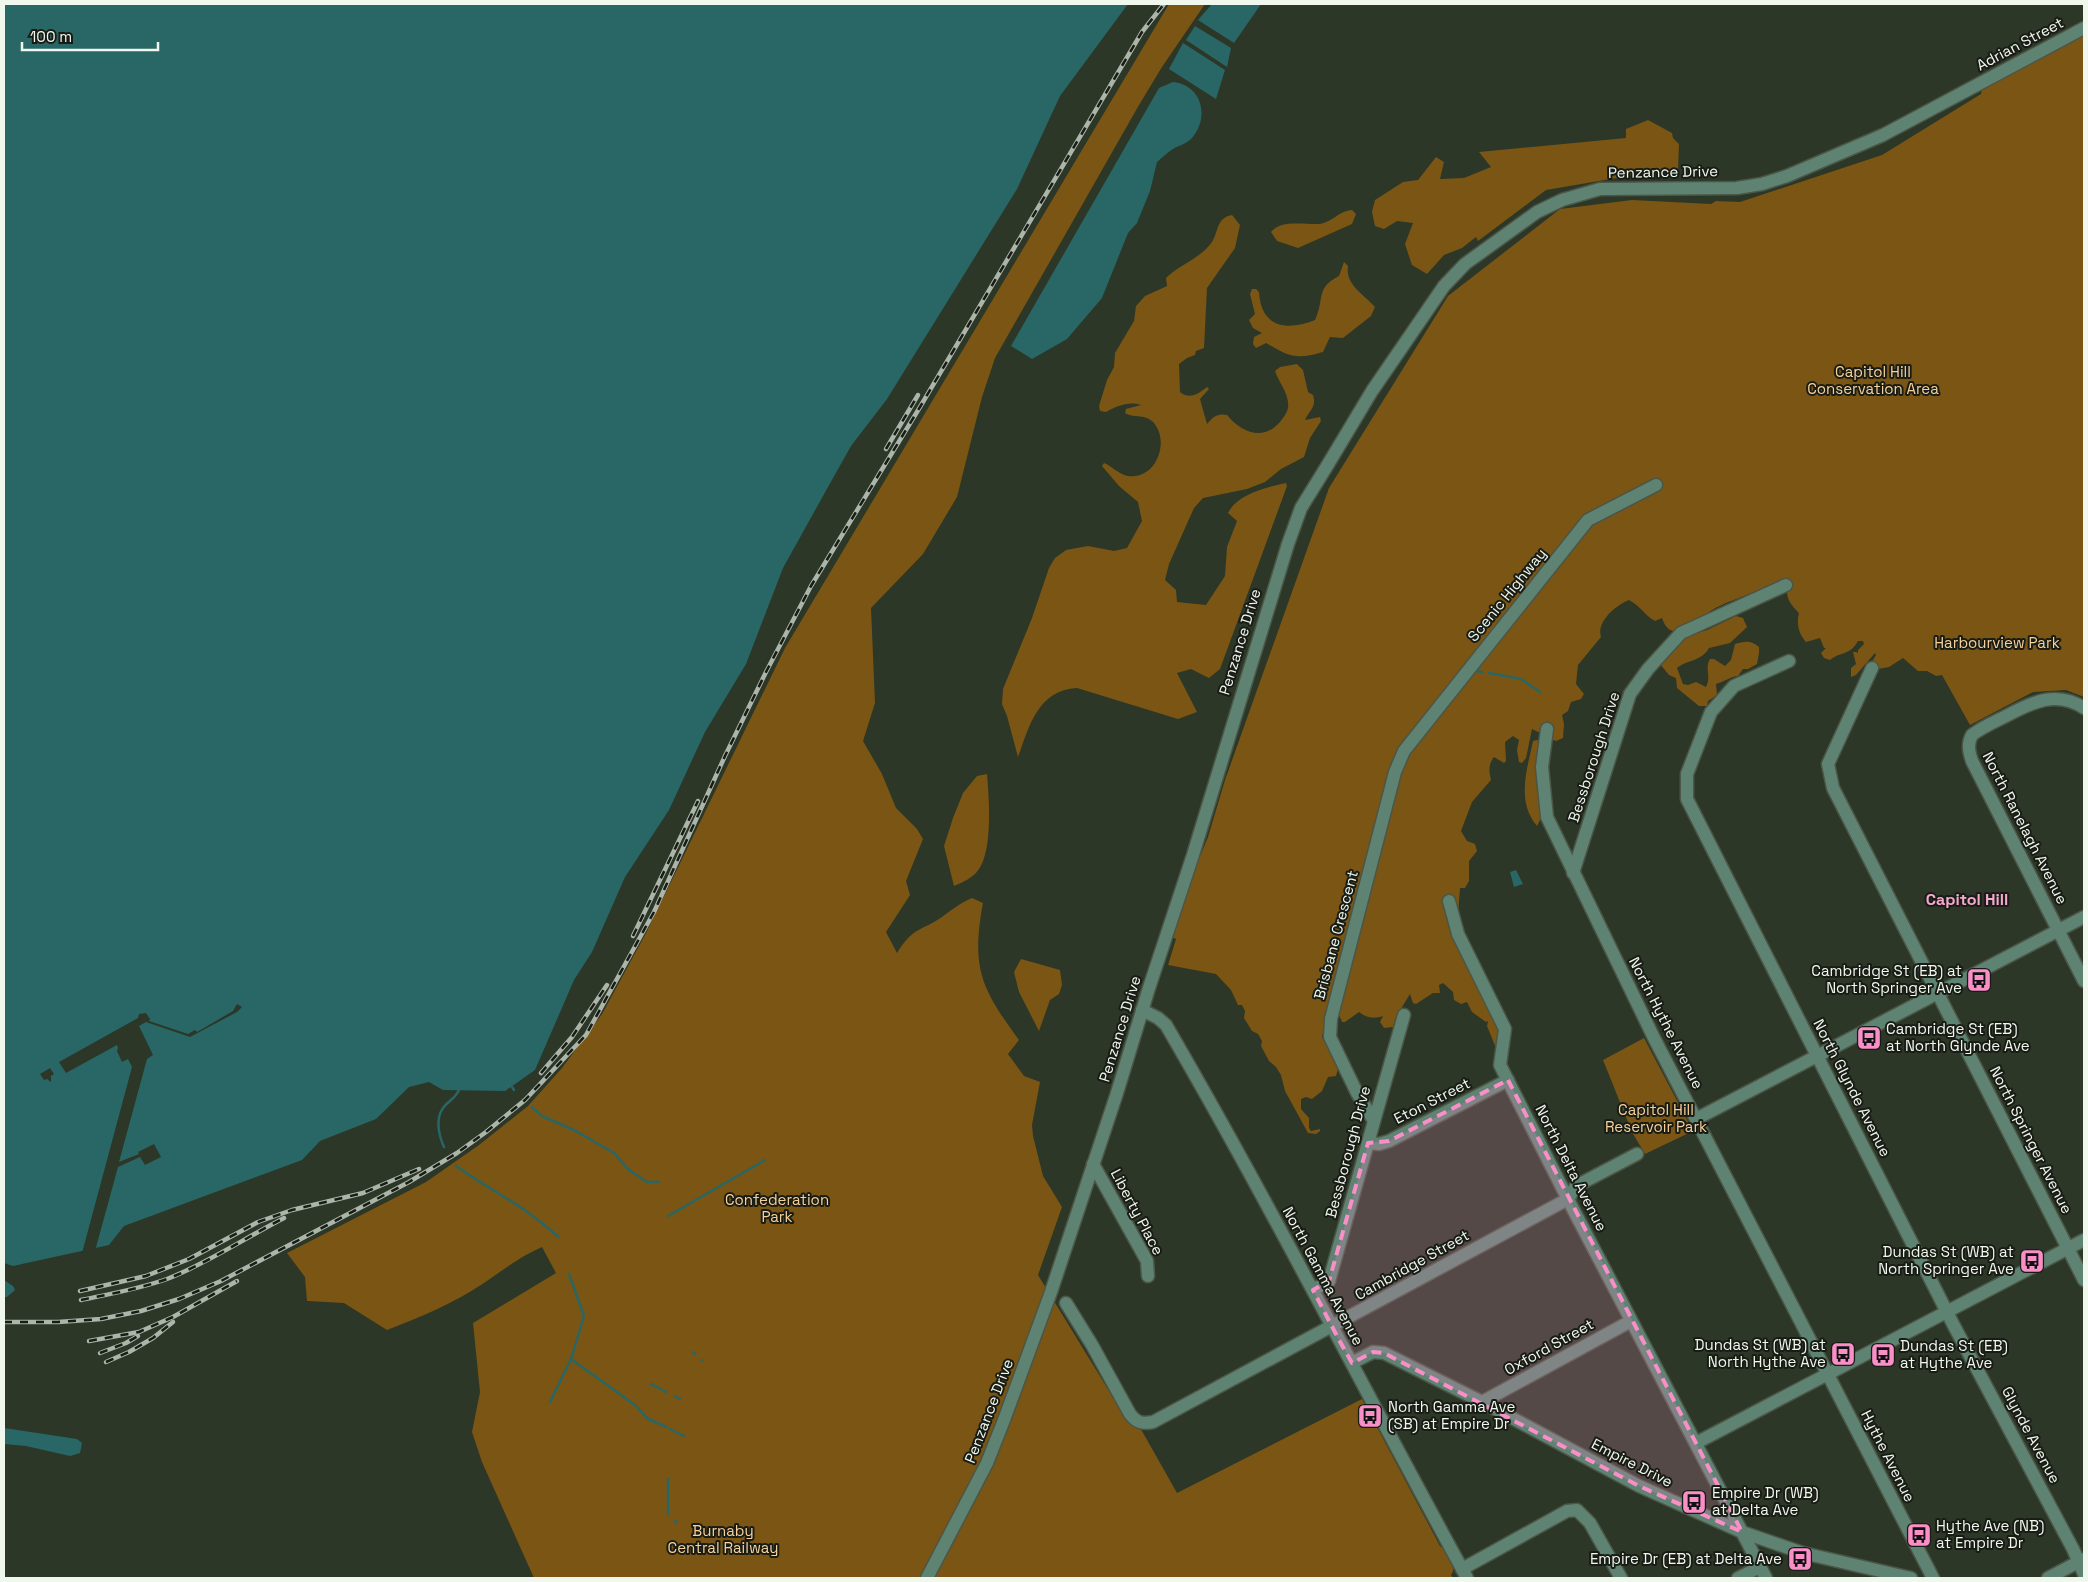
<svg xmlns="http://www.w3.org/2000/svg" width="2088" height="1582" font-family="'Space Grotesk',sans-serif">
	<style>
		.green { fill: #7b5513 }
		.water { fill: #286766 }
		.pier { fill: #2c3727 }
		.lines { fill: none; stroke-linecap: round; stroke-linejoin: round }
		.stream { stroke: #286766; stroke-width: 2.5 }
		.minor-casing { stroke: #4b5647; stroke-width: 15 }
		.minor { stroke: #5f8373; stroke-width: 12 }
		.rail-casing { stroke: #acb5a9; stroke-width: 4.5 }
		.rail { stroke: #181c15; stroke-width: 2.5; stroke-dasharray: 8; stroke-linecap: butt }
		.marked { fill: #fa8fc8; fill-opacity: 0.2; stroke: #fa8fc8; stroke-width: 4; stroke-dasharray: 10 6; stroke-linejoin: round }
		.labels { text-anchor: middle; stroke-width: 4; stroke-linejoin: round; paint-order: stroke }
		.street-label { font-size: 15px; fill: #f0f7ed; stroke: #181c15 }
		.park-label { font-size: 15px; fill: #f7d19b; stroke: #181c15 }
		.poi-label { font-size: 15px; fill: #f0f7ed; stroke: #181c15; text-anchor: start }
		.neighbourhood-label { font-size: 16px; font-weight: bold; fill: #f5a9cf; stroke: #181c15 }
	</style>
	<rect width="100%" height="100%" fill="#2c3727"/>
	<g class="green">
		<path d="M1169,4H1205L1162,67L1139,105L995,358L982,397L957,497L923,554L871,608L875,703L863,741L882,774L896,808L917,829L923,839L906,881L910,895L886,932L897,953C914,926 920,932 942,917C953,909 960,903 972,898L983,903C971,968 981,988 1019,1040L1008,1054L1024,1076L1040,1082L1032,1125L1033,1136L1043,1176L1062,1207L1038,1275L1125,1417L1142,1431L1177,1493L1362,1399L1440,1546C1449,1551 1458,1566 1451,1575L1453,1578H534L482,1462L472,1432L480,1392L473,1323L556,1273L542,1247C521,1256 503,1270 484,1283C454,1303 421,1317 387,1330L344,1303L307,1301L305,1277L287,1253L426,1182L479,1145L528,1106L562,1068L602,1014L646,933L785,648Z"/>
		<path d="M2084,30V697L2066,690L2033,692L1970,725L1942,675L1936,676L1927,671H1918L1903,658L1889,667L1878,669L1870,665L1876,655L1875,653L1856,675L1851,677V668L1856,664L1853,652H1856L1858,653V650L1864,644L1863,641H1858C1850,656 1841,651 1830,660L1824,658L1821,653L1826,648H1824L1820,638L1806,642C1799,634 1796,624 1799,613C1788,602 1785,596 1788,581L1764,592L1756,591C1741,598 1725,602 1712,610C1697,619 1672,648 1662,618L1655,621C1643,614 1642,607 1629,600C1616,605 1596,622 1601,637L1578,665L1576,684L1584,694L1581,699L1571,702L1568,711L1562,715L1564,724L1563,738L1556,741L1551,739V728L1538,732L1532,729L1526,758L1522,763L1519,762L1517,750L1519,740L1513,736L1505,742L1506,761L1504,763L1494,757C1488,765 1489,771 1491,780L1472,802L1461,831L1467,841L1475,844L1477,851L1469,861V881L1465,888H1460L1456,943L1463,952L1465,964L1469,968L1503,1029L1496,1048L1487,1026L1488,1021L1486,1022L1472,1012L1467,1002L1461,1004L1454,1000L1453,992L1443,983L1439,985L1440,993H1433L1416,1004L1413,1003L1410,994L1396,1017L1393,1027L1384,1028L1380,1022L1383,1016C1374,1019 1366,1018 1359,1012L1345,1022H1342L1340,1017L1329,1005L1322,1037L1331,1054L1339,1065L1336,1076L1328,1077L1322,1091L1312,1099L1306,1097L1301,1099V1109L1309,1118V1128L1311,1131L1320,1129V1131L1316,1134L1308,1133L1285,1091L1281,1075L1276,1067L1269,1061L1261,1046L1262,1041L1258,1034L1252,1031L1244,1018L1245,1011L1242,1005H1238L1231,990L1216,974L1168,965L1176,939L1172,937L1194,871L1208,837L1225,780L1329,488L1448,296L1560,209L1632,200L1711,204L1716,201L1740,202L1882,155L1981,94L1982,89Z"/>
		<polygon points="1648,120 1672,133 1673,138 1679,144 1678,170 1646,173 1546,190 1478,241 1476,237 1462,248 1444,255 1427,274 1412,265 1405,244 1413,223 1397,221 1384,229 1375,226 1372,212 1375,200 1403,182 1418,180 1436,157 1444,162 1440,179 1464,178 1491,167 1479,152 1626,138 1626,129"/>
		<path d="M1352,210L1356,214L1352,224L1298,248L1277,241L1271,232C1281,219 1305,225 1320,224C1332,222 1339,211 1352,210Z"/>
		<path d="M1232,215L1240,225L1235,248L1207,288L1204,348L1196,351L1195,355L1187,358L1179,364L1180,392C1190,400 1198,394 1207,387L1209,389L1200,399L1207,424C1213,417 1217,413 1227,415C1241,432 1263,442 1280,422C1283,418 1287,413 1288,408C1290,395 1279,383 1275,371L1280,367L1297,364L1303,370L1308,392L1313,395C1317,407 1309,411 1305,420L1320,417L1321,421L1310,438L1304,457L1281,469L1265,482L1247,489L1203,498L1194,508L1169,564L1165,580L1176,590L1177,602L1206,605L1225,576L1227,547L1237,521L1228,513C1237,494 1267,487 1286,483L1287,486L1220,669L1209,678L1191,669L1177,673L1197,712L1178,719L1077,688C1038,690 1029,726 1018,757L1007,716L1002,704L1003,689L1032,618L1049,568L1055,558L1066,550L1088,546L1114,551L1127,548L1142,521L1138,502L1119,486L1102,466L1104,463C1112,466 1118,474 1128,476C1156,480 1170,442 1154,423C1145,413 1135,419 1125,413L1126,409L1141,405C1129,401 1117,406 1106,412L1100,411L1099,406L1107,380L1114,367L1115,353L1134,321L1136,306L1145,296L1167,286L1166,278C1180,264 1200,259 1212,242C1219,231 1216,218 1232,215Z"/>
		<path d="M1344,262L1348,266C1345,285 1364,294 1375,307L1371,316L1343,338L1330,337L1323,352C1295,360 1290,357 1266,343L1256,348L1253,344L1254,337L1262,333L1253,328L1249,320L1255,314L1250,294L1252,289H1256L1259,292C1261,328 1287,331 1315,320C1325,299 1315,288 1339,276Z"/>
		<path d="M1736,616L1743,618L1747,627L1730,643L1709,648C1701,662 1688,659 1677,668L1683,684L1688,685L1696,682L1706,687C1712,676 1704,668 1710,659H1714L1725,666L1731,660L1735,644C1745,641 1751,640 1759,647V653L1757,664L1748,669H1743L1738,676C1729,677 1724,682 1716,684L1717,695L1708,701L1707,706H1699L1677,688L1676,678L1669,675L1660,664L1670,650L1687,636L1707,630Z"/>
		<path d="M1537,740L1542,744L1544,812L1537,826C1516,801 1527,770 1533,741Z"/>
		<path d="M987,774C989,798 993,849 979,869C973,878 963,882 954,886L944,846L953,818L963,793L977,776Z"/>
		<polygon points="1021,959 1060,970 1062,985 1059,994 1050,1000 1039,1031 1019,992 1014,972"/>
		<polygon points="1644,1038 1693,1131 1645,1154 1632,1132 1603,1060"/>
	</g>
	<g class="water">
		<polygon points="4,4 1128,4 1060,96 1017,189 887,399 851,446 828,487 783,568 746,664 705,732 669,810 625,877 592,952 574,980 535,1070 505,1091 443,1090 429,1082 409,1087 376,1119 320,1141 302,1160 124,1226 109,1245 13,1266 4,1263"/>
		<polygon points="1212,4 1261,4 1234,43 1198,20"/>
		<polygon points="1195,26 1231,48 1227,67 1186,40"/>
		<polygon points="1183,43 1225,70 1216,99 1169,69"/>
		<path d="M1173,82C1202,85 1210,117 1192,138C1188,142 1184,144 1179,146C1171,149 1163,157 1157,162L1150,191L1137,223L1128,233L1102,298L1067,339L1032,359L1011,346L1159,88Z"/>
		<polygon points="1516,870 1523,884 1514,887 1510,872"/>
		<polygon points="4,1280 13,1286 15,1290 7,1297 4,1297"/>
		<polygon points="4,1428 77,1439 82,1443 80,1453 70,1456 26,1446 4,1444"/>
	</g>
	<g class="pier">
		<polygon points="237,1004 242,1007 237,1012 190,1037 146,1022 139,1026 153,1055 147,1059 119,1162 139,1154 138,1152 154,1144 161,1157 145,1165 140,1157 118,1167 95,1251 82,1253 132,1067 128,1059 122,1062 117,1051 118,1048 117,1045 66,1073 59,1062 138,1018 139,1014 146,1013 150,1019 149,1021 188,1034 195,1030 197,1032 233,1011"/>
		<polygon points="50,1068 54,1074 51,1076 51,1082 47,1079 44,1080 40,1074"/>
	</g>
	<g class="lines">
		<g class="stream">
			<polyline points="1477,671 1482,672"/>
			<polyline points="1489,673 1521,679 1540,692"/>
			<polyline points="512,1087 514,1090"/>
			<polyline points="532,1107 542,1116 574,1130 614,1153 629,1170 647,1182 659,1182"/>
			<path d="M444,1147C439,1136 435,1119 443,1108C448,1101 455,1099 459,1090"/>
			<path d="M456,1166C490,1190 528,1208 558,1237"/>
			<polyline points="668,1216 765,1160"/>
			<polyline points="569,1274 584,1316 571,1359 635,1405 648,1419 667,1427"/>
			<polyline points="693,1352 695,1354"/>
			<polyline points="702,1360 702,1361"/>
			<polyline points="651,1384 666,1392"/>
			<polyline points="675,1396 680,1399"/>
			<polyline points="550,1402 571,1359"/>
			<polyline points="670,1429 684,1436"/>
			<polyline points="668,1479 668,1514"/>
			<polyline points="675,1521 676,1522"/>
		</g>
		<defs>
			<g id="minor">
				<polyline points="1789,661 1734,686 1711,712 1687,774 1687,799 1953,1324 2073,1549 2084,1574"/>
				<polyline points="1872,668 1828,764 1833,788 2084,1280"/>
				<path d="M2084,708C2057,690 2032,702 2006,716C1994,722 1982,727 1972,735C1967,744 1969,752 1972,761L2084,981"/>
				<polyline points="1547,729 1542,767 1547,817 1654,1038 1933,1578"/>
				<polyline points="1573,873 1630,694 1648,669 1681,633 1786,585"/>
				<polyline points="1449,901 1458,934 1505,1029 1500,1065 1573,1209 1766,1578"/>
				<path d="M1142,1010L1158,1018L1166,1025C1272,1207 1366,1394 1467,1578"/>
				<polyline points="1696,1119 2084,917"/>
				<polyline points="1374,1121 1357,1093 1330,1037 1331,1019 1395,772 1404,751 1588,520 1656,485"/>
				<polyline points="1368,1143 1379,1144 1389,1141 1508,1080"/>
				<polyline points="1093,1164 1147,1261 1148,1276"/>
				<polyline points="1313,1290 1329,1281 1404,1015"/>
				<path d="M1066,1303L1092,1345L1130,1414C1137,1423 1142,1424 1153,1422L1568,1199L1576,1186L1637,1154"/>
				<polyline points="1352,1363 1373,1352 1384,1353 1482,1402 1639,1486 1742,1532 1803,1553 1911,1578"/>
				<polyline points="1482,1402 1631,1321"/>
				<polyline points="1696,1443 2084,1240"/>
				<polyline points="1462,1569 1567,1511 1577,1510 1590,1523 1621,1578"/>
				<polyline points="927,1578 987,1463 1004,1420 1051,1292 1117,1093 1149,988 1193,855 1288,544 1301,508 1327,466 1372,391 1444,286 1465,264 1537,212 1562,200 1600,189 1737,188 1762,184 1787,176 1883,135 2084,28"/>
				<polyline points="1738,1578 1760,1567"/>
				<polyline points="2048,1578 2084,1559"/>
			</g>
		</defs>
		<use href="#minor" class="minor-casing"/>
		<use href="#minor" class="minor"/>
		<defs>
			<g id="rail">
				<polyline points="886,449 918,395"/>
				<polyline points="633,936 698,801"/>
				<polyline points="541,1073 572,1037 607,985"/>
				<polyline points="80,1291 146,1276 189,1259 258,1222 292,1210 363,1193 419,1169"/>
				<path d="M81,1300C110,1294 139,1289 167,1279C208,1263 245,1238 284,1218"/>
				<polyline points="4,1322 58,1322 101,1319 141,1311 179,1299 221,1281 409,1182 457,1153 486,1132 525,1100 586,1035 654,912 725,756 766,672 811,586 920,407 1142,32 1164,4"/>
				<polyline points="89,1341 139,1332 173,1317 237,1281"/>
				<polyline points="100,1353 126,1343 138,1336"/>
				<polyline points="106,1362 129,1352 153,1338 173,1322"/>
			</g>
		</defs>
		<use href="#rail" class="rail-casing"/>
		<use href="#rail" class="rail"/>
	</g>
	<path class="marked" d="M1508,1080L1742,1532L1639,1486L1384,1353L1373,1352L1352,1363L1338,1338L1313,1290L1329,1281L1368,1143L1389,1141Z"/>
	<defs>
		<symbol id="bus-square" viewBox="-11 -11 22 22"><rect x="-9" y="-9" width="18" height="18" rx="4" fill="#fa8fc8" stroke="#181c15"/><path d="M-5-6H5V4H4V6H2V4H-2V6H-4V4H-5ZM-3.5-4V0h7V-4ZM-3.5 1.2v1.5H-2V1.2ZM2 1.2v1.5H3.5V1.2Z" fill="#111"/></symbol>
	</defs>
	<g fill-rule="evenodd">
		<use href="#bus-square" x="1965" y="966" width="28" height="28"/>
		<use href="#bus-square" x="1855" y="1024" width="28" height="28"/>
		<use href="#bus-square" x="2018" y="1247" width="28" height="28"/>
		<use href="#bus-square" x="1829" y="1340" width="28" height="28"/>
		<use href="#bus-square" x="1869" y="1341" width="28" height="28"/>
		<use href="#bus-square" x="1356" y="1402" width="28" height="28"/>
		<use href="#bus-square" x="1680" y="1488" width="28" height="28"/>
		<use href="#bus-square" x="1905" y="1521" width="28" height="28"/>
		<use href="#bus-square" x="1786" y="1545" width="28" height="28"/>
	</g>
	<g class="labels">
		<g class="street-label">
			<text transform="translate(2020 44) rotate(-28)" y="5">Adrian Street</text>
			<text transform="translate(1663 172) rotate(-1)" y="5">Penzance Drive</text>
			<text transform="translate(1507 595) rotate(-51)" y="5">Scenic Highway</text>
			<text transform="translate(1240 642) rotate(-73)" y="5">Penzance Drive</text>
			<text transform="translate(1594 757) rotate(-72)" y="5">Bessborough Drive</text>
			<text transform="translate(2025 828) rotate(63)" y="5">North Ranelagh Avenue</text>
			<text transform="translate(1336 935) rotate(-75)" y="5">Brisbane Crescent</text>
			<text transform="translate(1666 1023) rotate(63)" y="5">North Hythe Avenue</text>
			<text transform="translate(1120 1029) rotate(-73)" y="5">Penzance Drive</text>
			<text transform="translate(1852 1088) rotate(63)" y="5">North Glynde Avenue</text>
			<text transform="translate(1432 1101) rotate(-27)" y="5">Eton Street</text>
			<text transform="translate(2031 1140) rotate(63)" y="5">North Springer Avenue</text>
			<text transform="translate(1348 1152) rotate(-75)" y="5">Bessborough Drive</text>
			<text transform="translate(1571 1168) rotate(63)" y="5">North Delta Avenue</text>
			<text transform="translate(1137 1212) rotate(62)" y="5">Liberty Place</text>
			<text transform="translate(1412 1265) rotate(-29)" y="5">Cambridge Street</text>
			<text transform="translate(1323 1276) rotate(62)" y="5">North Gamma Avenue</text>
			<text transform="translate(1549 1347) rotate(-29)" y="5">Oxford Street</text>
			<text transform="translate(989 1411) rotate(-69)" y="5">Penzance Drive</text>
			<text transform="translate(2031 1435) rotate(62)" y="5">Glynde Avenue</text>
			<text transform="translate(1888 1456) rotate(63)" y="5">Hythe Avenue</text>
			<text transform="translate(1632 1463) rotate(27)" y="5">Empire Drive</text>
		</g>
		<g class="park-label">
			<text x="1873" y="377">Capitol Hill<tspan x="1873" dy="17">Conservation Area</tspan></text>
			<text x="1997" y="648">Harbourview Park</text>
			<text x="1656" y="1115">Capitol Hill<tspan x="1656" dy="17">Reservoir Park</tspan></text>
			<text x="777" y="1205">Confederation<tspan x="777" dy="17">Park</tspan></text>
			<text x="723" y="1536">Burnaby<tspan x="723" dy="17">Central Railway</tspan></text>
		</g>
		<g class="poi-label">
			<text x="1962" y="976" text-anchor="end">Cambridge St (EB) at<tspan x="1962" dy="17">North Springer Ave</tspan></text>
			<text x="1886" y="1034">Cambridge St (EB)<tspan x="1886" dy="17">at North Glynde Ave</tspan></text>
			<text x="2014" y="1257" text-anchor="end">Dundas St (WB) at<tspan x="2014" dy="17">North Springer Ave</tspan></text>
			<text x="1826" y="1350" text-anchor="end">Dundas St (WB) at<tspan x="1826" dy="17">North Hythe Ave</tspan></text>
			<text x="1900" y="1351">Dundas St (EB)<tspan x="1900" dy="17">at Hythe Ave</tspan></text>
			<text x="1388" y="1412">North Gamma Ave<tspan x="1388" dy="17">(SB) at Empire Dr</tspan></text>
			<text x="1712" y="1498">Empire Dr (WB)<tspan x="1712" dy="17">at Delta Ave</tspan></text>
			<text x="1936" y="1531">Hythe Ave (NB)<tspan x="1936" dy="17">at Empire Dr</tspan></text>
			<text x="1782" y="1564" text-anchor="end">Empire Dr (EB) at Delta Ave</text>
		</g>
		<g class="neighbourhood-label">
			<text x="1967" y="905">Capitol Hill</text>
		</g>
	</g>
	<rect width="2088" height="1582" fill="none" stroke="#f0f7ed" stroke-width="10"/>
	<path d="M22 42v8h136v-8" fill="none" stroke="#f0f7ed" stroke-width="2.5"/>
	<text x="30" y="42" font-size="15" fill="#f0f7ed" stroke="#181c15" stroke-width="4" paint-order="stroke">100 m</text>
</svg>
